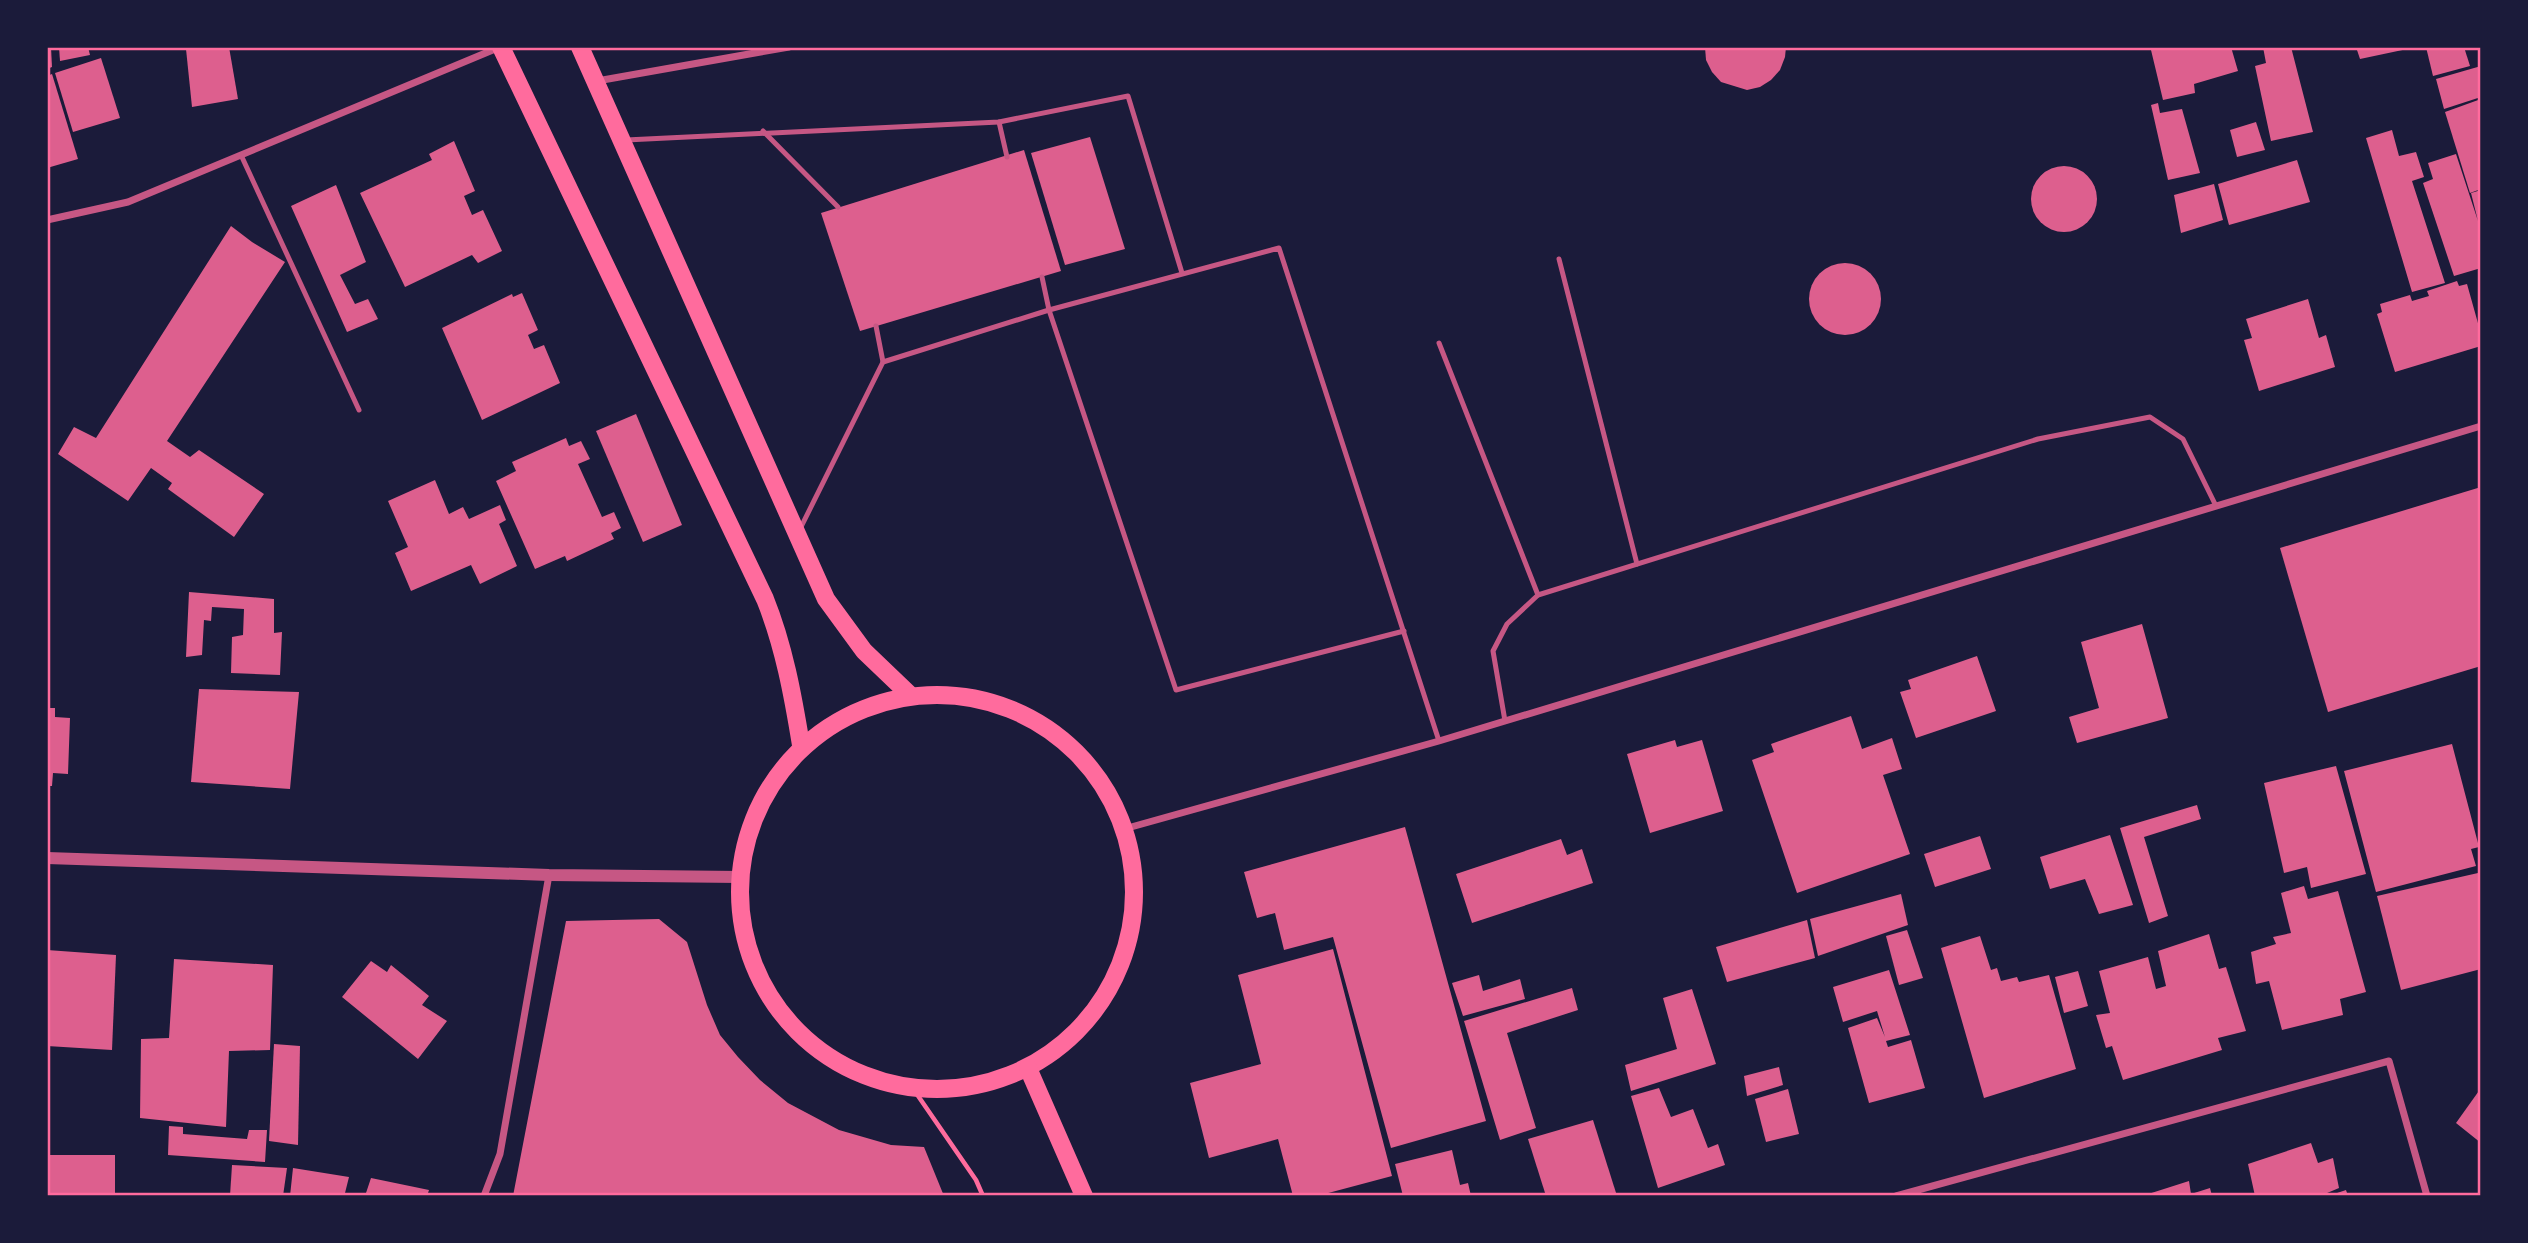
<svg xmlns="http://www.w3.org/2000/svg" width="2528" height="1243" font-family="Helvetica,sans-serif">
	<style>
		.building { fill: #dd5f8e }
		.lines { fill: none; stroke-linecap: round; stroke-linejoin: round }
		.path { stroke: #ff6b9d; stroke-width: 4.5 }
		.service { stroke: #c65784; stroke-width: 5 }
		.minor { stroke: #c65784; stroke-width: 7 }
		.tertiary { stroke: #c65784; stroke-width: 12 }
		.primary { stroke: #ff6b9d; stroke-width: 18 }
		.neatline { fill: none; stroke: #ff6b9d; stroke-width: 2.5 }
	</style>
	<rect width="100%" height="100%" fill="#1b1b3a"/>
	<g class="building">
		<polygon points="47,47 51,47 52,67 47,69"/>
		<polygon points="59,47 88,47 90,55 60,61"/>
		<polygon points="195,47 229,47 238,99 192,107 186,49"/>
		<polygon points="1705,47 1786,47 1785,57 1780,70 1771,80 1760,87 1747,90 1721,82 1712,72 1706,60"/>
		<polygon points="2159,47 2231,47 2238,71 2194,84 2195,93 2163,100 2151,50"/>
		<polygon points="2263,47 2291,47 2313,132 2271,141 2255,66 2266,63"/>
		<polygon points="2356,47 2411,47 2412,48 2360,59"/>
		<polygon points="2426,47 2464,47 2470,66 2433,76"/>
		<polygon points="101,58 120,118 73,132 55,73"/>
		<polygon points="2481,66 2481,97 2444,109 2436,79"/>
		<polygon points="52,74 78,159 47,168 47,76"/>
		<polygon points="2481,99 2481,189 2470,193 2445,112"/>
		<polygon points="2158,103 2160,113 2182,109 2200,173 2168,180 2151,105"/>
		<polygon points="2256,122 2265,150 2237,157 2230,130"/>
		<polygon points="2392,130 2399,156 2416,152 2424,177 2412,181 2445,283 2412,292 2366,138"/>
		<polygon points="1090,137 1125,249 1065,265 1031,153"/>
		<polygon points="454,141 475,191 464,196 472,215 483,210 502,251 478,263 472,255 405,287 360,193 432,160 429,154"/>
		<polygon points="1024,150 1061,271 860,331 821,213"/>
		<polygon points="2456,154 2478,221 2471,193 2481,190 2481,268 2454,276 2423,183 2433,179 2428,163"/>
		<polygon points="2297,160 2310,202 2229,225 2218,184"/>
		<circle cx="2064" cy="199" r="33"/>
		<polygon points="2214,184 2223,220 2181,233 2174,195"/>
		<polygon points="336,185 366,262 340,275 355,304 368,299 378,319 347,332 291,206"/>
		<polygon points="231,226 252,242 285,262 167,441 190,457 199,450 264,494 234,537 168,489 172,483 151,468 128,501 58,454 74,427 96,438"/>
		<circle cx="1845" cy="299" r="36"/>
		<polygon points="2457,281 2459,286 2467,284 2481,334 2481,346 2395,372 2377,314 2382,312 2380,304 2410,295 2412,301 2429,296 2427,291"/>
		<polygon points="522,293 538,330 528,335 534,349 544,345 560,383 482,420 442,328 512,294 513,297"/>
		<polygon points="2308,299 2319,338 2326,335 2335,367 2259,391 2244,340 2252,338 2246,319"/>
		<polygon points="636,414 682,525 643,542 596,431"/>
		<polygon points="566,438 569,446 581,441 590,459 578,464 602,517 614,512 621,528 611,533 614,539 567,561 565,556 535,569 496,481 516,471 512,462"/>
		<polygon points="435,480 449,514 463,507 469,519 500,505 506,520 499,524 517,566 480,584 471,565 411,591 395,553 408,547 388,501"/>
		<polygon points="2481,487 2481,666 2328,712 2280,548"/>
		<polygon points="189,592 274,599 274,633 282,632 280,675 231,673 232,637 243,635 244,609 212,607 211,621 204,620 202,655 186,657"/>
		<polygon points="2142,624 2168,718 2077,743 2069,717 2099,708 2081,642"/>
		<polygon points="1977,656 1996,711 1916,738 1900,692 1911,689 1908,680"/>
		<polygon points="199,689 299,692 290,789 191,782"/>
		<polygon points="47,708 55,708 55,717 70,718 68,774 53,773 52,786 47,786"/>
		<polygon points="1851,716 1862,749 1892,738 1902,769 1883,775 1910,854 1797,893 1752,760 1774,752 1771,744"/>
		<polygon points="1675,740 1677,747 1702,740 1723,811 1650,833 1627,754"/>
		<polygon points="2452,744 2479,847 2471,849 2476,866 2376,892 2344,771"/>
		<polygon points="2336,766 2366,874 2311,888 2307,867 2284,873 2264,783"/>
		<polygon points="2197,805 2201,819 2144,837 2168,916 2149,923 2120,828"/>
		<polygon points="1405,827 1486,1121 1391,1148 1333,937 1284,950 1275,913 1257,918 1244,872"/>
		<polygon points="2110,835 2133,905 2099,914 2085,879 2050,889 2040,857"/>
		<polygon points="1980,836 1991,869 1935,887 1924,854"/>
		<polygon points="1561,839 1567,855 1582,849 1593,883 1472,923 1456,874"/>
		<polygon points="2478,873 2481,888 2481,969 2401,990 2377,896"/>
		<polygon points="2304,886 2308,899 2338,891 2366,992 2340,999 2343,1015 2282,1030 2269,981 2256,984 2251,952 2276,944 2273,937 2291,933 2281,893"/>
		<polygon points="1901,894 1908,925 1818,956 1810,919"/>
		<polygon points="659,919 687,942 707,1005 720,1035 738,1057 760,1080 788,1103 839,1130 891,1145 924,1147 944,1196 513,1196 566,921"/>
		<polygon points="1807,920 1815,958 1727,982 1716,947"/>
		<polygon points="1907,930 1923,978 1899,985 1886,936"/>
		<polygon points="2209,934 2219,969 2226,967 2246,1031 2218,1038 2222,1050 2123,1080 2112,1046 2106,1048 2096,1015 2110,1013 2099,971 2148,957 2156,989 2166,986 2158,951"/>
		<polygon points="1980,936 1991,970 1997,968 2001,981 2017,977 2019,982 2049,975 2076,1069 1984,1098 1941,948"/>
		<polygon points="1333,949 1392,1176 1317,1196 1293,1196 1278,1139 1209,1158 1190,1083 1261,1064 1238,975"/>
		<polygon points="47,950 116,955 112,1050 47,1046"/>
		<polygon points="174,959 273,965 270,1050 229,1051 226,1127 140,1118 141,1039 169,1038"/>
		<polygon points="371,961 387,972 391,965 429,996 422,1005 447,1021 418,1059 342,997"/>
		<polygon points="1889,970 1910,1035 1886,1041 1888,1047 1911,1040 1925,1088 1869,1103 1848,1028 1877,1018 1885,1037 1877,1011 1843,1022 1833,987"/>
		<polygon points="2078,971 2088,1006 2064,1013 2055,977"/>
		<polygon points="1479,975 1483,991 1520,979 1525,999 1463,1016 1452,983"/>
		<polygon points="1572,988 1578,1010 1507,1033 1536,1128 1500,1140 1464,1021"/>
		<polygon points="1692,989 1716,1064 1631,1091 1625,1065 1677,1049 1663,998"/>
		<polygon points="274,1044 300,1046 298,1145 269,1141"/>
		<polygon points="1779,1067 1783,1085 1747,1096 1744,1076"/>
		<polygon points="1659,1088 1671,1117 1693,1109 1708,1148 1718,1144 1725,1165 1658,1188 1631,1096"/>
		<polygon points="2481,1088 2481,1143 2456,1123"/>
		<polygon points="1788,1089 1799,1134 1766,1142 1755,1099"/>
		<polygon points="1593,1120 1617,1196 1546,1196 1528,1139"/>
		<polygon points="169,1126 183,1127 183,1134 247,1139 249,1130 267,1130 265,1162 168,1155"/>
		<polygon points="2311,1143 2318,1163 2333,1158 2339,1188 2320,1196 2255,1196 2248,1164"/>
		<polygon points="1452,1150 1460,1185 1468,1183 1471,1196 1403,1196 1395,1164"/>
		<rect x="47" y="1155" width="68" height="40"/>
		<polygon points="232,1165 287,1168 283,1196 230,1196"/>
		<polygon points="293,1168 349,1177 345,1193 352,1196 290,1196"/>
		<polygon points="371,1178 429,1190 427,1196 365,1196"/>
		<polygon points="2189,1181 2191,1194 2210,1188 2212,1196 2142,1196"/>
		<polygon points="2346,1190 2348,1196 2331,1196 2331,1195"/>
	</g>
	<g class="lines">
		<polyline class="path" points="914,1090 976,1180 983,1196"/>
		<g class="service">
			<polyline points="999,122 1007,157"/>
			<polyline points="763,131 838,207"/>
			<polyline points="626,140 999,122 1128,96 1182,273"/>
			<polyline points="241,155 359,410"/>
			<polyline points="1559,259 1637,564"/>
			<polyline points="1042,277 1049,310 1176,690 1404,631"/>
			<polyline points="876,326 883,362"/>
			<polyline points="1439,343 1538,595"/>
			<polyline points="800,529 883,362 1049,310 1279,248 1439,741"/>
			<polyline points="1505,721 1493,651 1507,624 1538,595 2038,439 2150,417 2183,439 2216,506"/>
		</g>
		<g class="minor">
			<polyline points="597,81 789,47"/>
			<polyline points="47,220 128,202 500,47"/>
			<polyline points="1124,829 1439,741 2481,426"/>
			<polyline points="484,1196 500,1154 549,875"/>
			<polyline points="1896,1196 2389,1061 2427,1196"/>
		</g>
		<polyline class="tertiary" points="47,858 549,875 740,877"/>
		<g class="primary">
			<path d="M501,47L765,599C784,646 793,696 801,745"/>
			<polyline points="580,47 826,599 864,651 911,696"/>
			<circle cx="937" cy="892" r="197"/>
			<polyline points="1028,1068 1084,1196"/>
		</g>
	</g>
	<rect width="2528" height="1243" fill="none" stroke="#1b1b3a" stroke-width="98"/>
	<rect x="49" y="49" width="2430" height="1145" class="neatline"/>
</svg>
